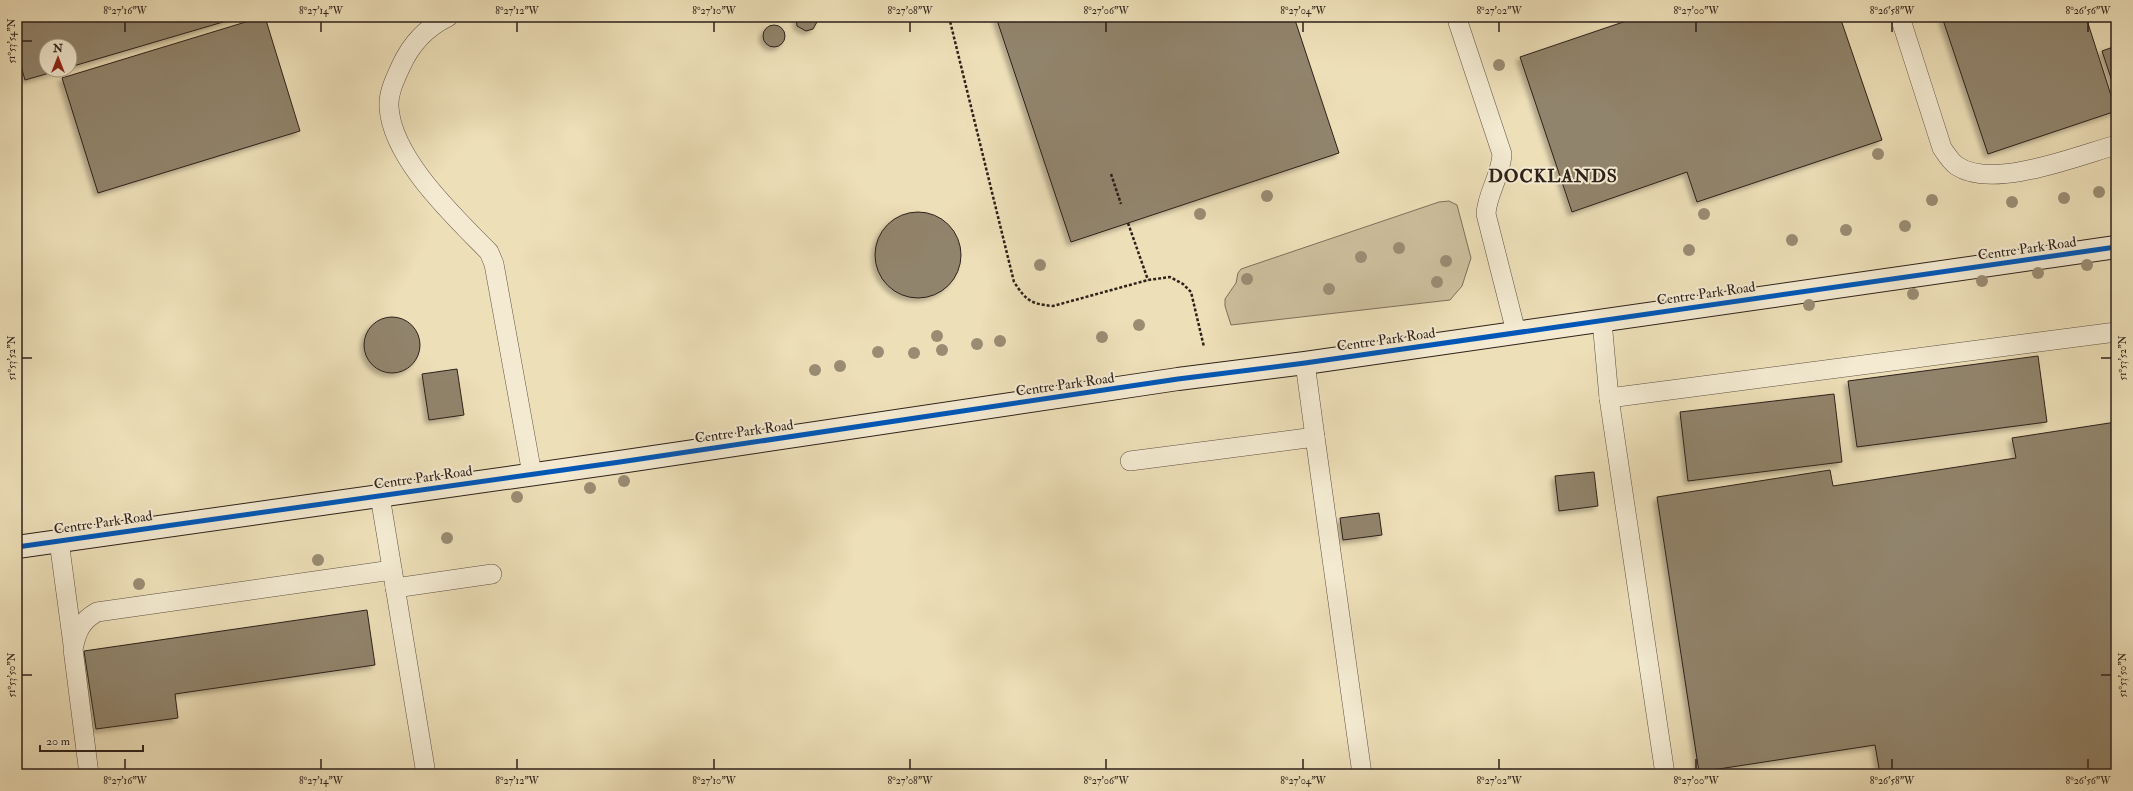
<svg xmlns="http://www.w3.org/2000/svg" width="2133" height="791" font-family="'IM FELL Double Pica',serif">
	<style>
		.green { fill: #cdbf9d; stroke: #7e705c }
		.building { fill: #91846c; stroke: #2e211a; filter: url(#shadow) }
		.lines { fill: none; stroke-linecap: round; stroke-linejoin: round }
		.lane-casing { stroke: #5e5042; stroke-width: 20 }
		.secondary-casing { stroke: #2e211a; stroke-width: 24 }
		.path { stroke: #2e211a; stroke-width: 2.5; stroke-dasharray: 3 2; stroke-linecap: butt }
		.lane { stroke: #f3ead1; stroke-width: 19 }
		.secondary { stroke: #f3ead1; stroke-width: 22 }
		.cycleway-casing { stroke: #f3ead1; stroke-width: 8 }
		.cycleway { stroke: #0057b8; stroke-width: 5 }
		.tree { fill: #9a8c73 }
		.ticks { fill: none; stroke: #2e211a; stroke-width: 1.5 }
		.labels { text-anchor: middle; stroke-width: 4; stroke-linejoin: round; paint-order: stroke }
		.street-label { font-size: 14px; fill: #2e211a; stroke: #f3ead1 }
		.district-label { font-size: 18px; font-weight: bold; letter-spacing: 1px; fill: #2e211a; stroke: #f3ead1 }
		.neatline { fill: none; stroke: #2e211a; stroke-width: 1.5 }
		.ticks-label { font-size: 10px; text-anchor: middle; fill: #2e211a }
	</style>
	<defs>
		<filter id="shadow"><feDropShadow dx="-3.5" dy="3.5" stdDeviation="2" flood-color="#0004"/></filter>
	</defs>
	<rect width="100%" height="100%" fill="#eddfb8"/>
	<filter id="stains"><feTurbulence type="fractalNoise" baseFrequency=".005" numOctaves="4"/><feColorMatrix values="0 0 0 0 .2 0 0 0 0 .09 0 0 0 0 .02 0 0 0 .5 -.17"/></filter>
	<radialGradient id="worn" r=".72"><stop offset=".6" stop-color="#630" stop-opacity="0"/><stop offset="1" stop-color="#630" stop-opacity=".3"/></radialGradient>
	<polygon class="green" points="1449,201 1457,205 1471,258 1462,286 1450,300 1231,325 1225,306 1225,299 1236,283 1238,273 1241,269 1439,202"/>
	<g class="building">
		<polygon points="17,17 240,17 70,67 70,46 46,46 46,70 60,70 25,80 17,52"/>
		<polygon points="262,17 265,17 300,131 98,193 62,78"/>
		<polygon points="796,17 817,17 817,22 813,29 806,31 797,26"/>
		<polygon points="996,17 1294,17 1339,153 1071,242"/>
		<polygon points="1638,17 1840,17 1882,140 1697,202 1687,172 1572,212 1520,57"/>
		<polygon points="1942,17 2086,17 2116,111 1988,154"/>
		<circle cx="774" cy="36" r="11"/>
		<polygon points="2116,46 2116,93 2102,51"/>
		<circle cx="918" cy="255" r="43"/>
		<circle cx="392" cy="345" r="28"/>
		<polygon points="2038,356 2047,422 1857,447 1848,381"/>
		<polygon points="457,369 464,415 429,420 422,374"/>
		<polygon points="1834,394 1842,462 1688,481 1680,412"/>
		<polygon points="2116,422 2116,774 1880,774 1875,745 1699,772 1657,497 1830,470 1833,486 2016,458 2012,438"/>
		<polygon points="1594,472 1598,506 1559,511 1555,476"/>
		<polygon points="1379,513 1382,535 1343,540 1340,518"/>
		<polygon points="367,610 375,665 175,694 178,718 96,729 84,651"/>
	</g>
	<g class="lines">
		<defs>
			<g id="lane">
				<path d="M448,17C425,28 411,44 401,66C395,79 388,93 389,107C392,159 455,217 489,252L494,264L532,474"/>
				<path d="M1900,17L1942,148C1946,154 1951,162 1957,166C1993,190 2077,156 2116,145"/>
				<path d="M1458,22L1502,154C1501,176 1487,193 1486,214L1516,332"/>
				<polyline points="1602,321 1609,398 1665,774"/>
				<polyline points="1305,363 1315,437"/>
				<polyline points="1609,398 2116,332"/>
				<polyline points="1130,461 1315,437 1362,774"/>
				<polyline points="380,496 426,774"/>
				<polyline points="59,541 73,645"/>
				<polyline points="395,588 492,574"/>
				<path d="M89,774L73,649C77,631 81,621 97,612L392,570"/>
			</g>
			<polyline id="secondary" points="17,547 620,462 1178,379 1305,363 2116,247"/>
		</defs>
		<use href="#lane" class="lane-casing"/>
		<use href="#secondary" class="secondary-casing"/>
		<g class="path">
			<path d="M949,17L1014,282C1026,300 1030,304 1053,306L1148,280L1170,277L1183,284L1191,292L1204,347"/>
			<polyline points="1111,174 1121,204"/>
			<polyline points="1128,223 1148,280"/>
		</g>
		<use href="#lane" class="lane"/>
		<use href="#secondary" class="secondary"/>
		<defs>
			<polyline id="cycleway" points="17,547 620,462 1178,379 1305,363 2116,247"/>
		</defs>
		<use href="#cycleway" class="cycleway-casing"/>
		<use href="#cycleway" class="cycleway"/>
	</g>
	<g class="tree">
		<circle cx="1499" cy="65" r="6"/>
		<circle cx="1878" cy="154" r="6"/>
		<circle cx="2099" cy="192" r="6"/>
		<circle cx="1267" cy="196" r="6"/>
		<circle cx="2064" cy="198" r="6"/>
		<circle cx="1932" cy="200" r="6"/>
		<circle cx="2012" cy="202" r="6"/>
		<circle cx="1200" cy="214" r="6"/>
		<circle cx="1704" cy="214" r="6"/>
		<circle cx="1905" cy="226" r="6"/>
		<circle cx="1846" cy="230" r="6"/>
		<circle cx="1792" cy="240" r="6"/>
		<circle cx="1399" cy="248" r="6"/>
		<circle cx="1689" cy="250" r="6"/>
		<circle cx="1361" cy="257" r="6"/>
		<circle cx="1446" cy="261" r="6"/>
		<circle cx="1040" cy="265" r="6"/>
		<circle cx="2087" cy="265" r="6"/>
		<circle cx="2038" cy="273" r="6"/>
		<circle cx="1247" cy="279" r="6"/>
		<circle cx="1982" cy="281" r="6"/>
		<circle cx="1437" cy="282" r="6"/>
		<circle cx="1329" cy="289" r="6"/>
		<circle cx="1913" cy="294" r="6"/>
		<circle cx="1809" cy="305" r="6"/>
		<circle cx="1139" cy="325" r="6"/>
		<circle cx="937" cy="336" r="6"/>
		<circle cx="1102" cy="337" r="6"/>
		<circle cx="1000" cy="341" r="6"/>
		<circle cx="977" cy="344" r="6"/>
		<circle cx="942" cy="350" r="6"/>
		<circle cx="878" cy="352" r="6"/>
		<circle cx="914" cy="353" r="6"/>
		<circle cx="840" cy="366" r="6"/>
		<circle cx="815" cy="370" r="6"/>
		<circle cx="624" cy="481" r="6"/>
		<circle cx="590" cy="488" r="6"/>
		<circle cx="517" cy="497" r="6"/>
		<circle cx="447" cy="538" r="6"/>
		<circle cx="318" cy="560" r="6"/>
		<circle cx="139" cy="584" r="6"/>
	</g>
	<path class="ticks" d="M125,22V32M321,22V32M517,22V32M714,22V32M910,22V32M1106,22V32M1303,22V32M1499,22V32M1696,22V32M1892,22V32M2088,22V32M22,41H32M22,358H32M2101,358H2111M22,675H32M2101,675H2111M125,759V769M321,759V769M517,759V769M714,759V769M910,759V769M1106,759V769M1303,759V769M1499,759V769M1696,759V769M1892,759V769M2088,759V769"/>
	<g class="labels">
		<g class="street-label">
			<text transform="translate(2027 248) rotate(-8)" y="5">Centre Park Road</text>
			<text transform="translate(1706 293) rotate(-8)" y="5">Centre Park Road</text>
			<text transform="translate(1386 339) rotate(-8)" y="5">Centre Park Road</text>
			<text transform="translate(1065 384) rotate(-8)" y="5">Centre Park Road</text>
			<text transform="translate(744 431) rotate(-8)" y="5">Centre Park Road</text>
			<text transform="translate(423 477) rotate(-8)" y="5">Centre Park Road</text>
			<text transform="translate(103 522) rotate(-8)" y="5">Centre Park Road</text>
		</g>
		<g class="district-label">
			<text x="1553" y="182">DOCKLANDS</text>
		</g>
	</g>
	<rect width="2133" height="791" fill="none" stroke="#eddfb8" stroke-width="44"/>
	<g transform="translate(58 58)"><circle r="19" fill="#f3ead1" stroke="#a49a88"/>
	<path d="M0-3L7 15L0 10L-7 15Z" fill="#8f2418"/>
	<text y="-6" font-size="11" font-weight="bold" text-anchor="middle" fill="#2e211a">N</text>
	</g>
	<path d="M40 745v6h103v-6" fill="none" stroke="#2e211a" stroke-width="2"/>
	<text x="46" y="745" font-size="12" fill="#2e211a" stroke="#f3ead1" stroke-width="3" paint-order="stroke">20 m</text>
	<rect x="22" y="22" width="2089" height="747" class="neatline"/>
	<g class="ticks-label">
		<text x="125" y="14">8°27'16"W</text>
		<text x="321" y="14">8°27'14"W</text>
		<text x="517" y="14">8°27'12"W</text>
		<text x="714" y="14">8°27'10"W</text>
		<text x="910" y="14">8°27'08"W</text>
		<text x="1106" y="14">8°27'06"W</text>
		<text x="1303" y="14">8°27'04"W</text>
		<text x="1499" y="14">8°27'02"W</text>
		<text x="1696" y="14">8°27'00"W</text>
		<text x="1892" y="14">8°26'58"W</text>
		<text x="2088" y="14">8°26'56"W</text>
		<text transform="translate(11 41) rotate(-90)" y="4">51°53'54"N</text>
		<text transform="translate(11 358) rotate(-90)" y="4">51°53'52"N</text>
		<text transform="translate(2122 358) rotate(-90)" y="4">51°53'52"N</text>
		<text transform="translate(11 675) rotate(-90)" y="4">51°53'50"N</text>
		<text transform="translate(2122 675) rotate(-90)" y="4">51°53'50"N</text>
		<text x="125" y="784">8°27'16"W</text>
		<text x="321" y="784">8°27'14"W</text>
		<text x="517" y="784">8°27'12"W</text>
		<text x="714" y="784">8°27'10"W</text>
		<text x="910" y="784">8°27'08"W</text>
		<text x="1106" y="784">8°27'06"W</text>
		<text x="1303" y="784">8°27'04"W</text>
		<text x="1499" y="784">8°27'02"W</text>
		<text x="1696" y="784">8°27'00"W</text>
		<text x="1892" y="784">8°26'58"W</text>
		<text x="2088" y="784">8°26'56"W</text>
	</g>
	<rect width="100%" height="100%" filter="url(#stains)"/>
	<rect width="100%" height="100%" fill="url(#worn)"/>
</svg>
